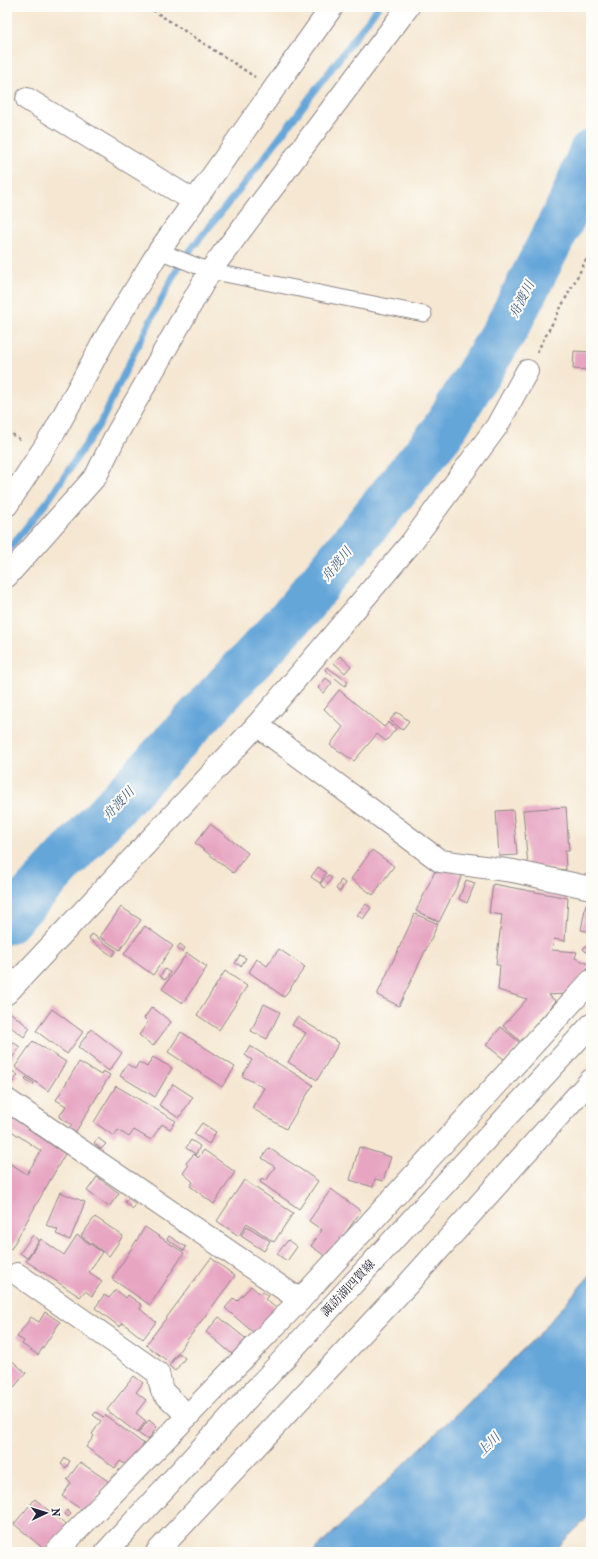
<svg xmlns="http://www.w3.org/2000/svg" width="598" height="1559" font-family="'IM FELL French Canon','Noto Serif JP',serif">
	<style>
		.water { fill: #65a6d9; stroke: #44648a }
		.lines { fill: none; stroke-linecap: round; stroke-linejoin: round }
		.stream { stroke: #65a6d9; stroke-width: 7 }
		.river { stroke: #65a6d9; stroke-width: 45 }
		.building { fill: #e7a5c2 }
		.lane-casing { stroke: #8c8486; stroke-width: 17 }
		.street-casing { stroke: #8c8486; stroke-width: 24 }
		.secondary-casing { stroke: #8c8486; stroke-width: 24 }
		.path { stroke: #8c8486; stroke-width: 2.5; stroke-dasharray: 3 3; stroke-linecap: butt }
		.lane { stroke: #fff; stroke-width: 15 }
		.street { stroke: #fff; stroke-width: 22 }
		.secondary { stroke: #fff; stroke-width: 22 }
		.labels { text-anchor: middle; stroke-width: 4; stroke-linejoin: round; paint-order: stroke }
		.street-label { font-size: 12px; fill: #22223b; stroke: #fdfcf7 }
		.water-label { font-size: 13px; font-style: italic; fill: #405d82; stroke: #fdfcf7 }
	</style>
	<rect width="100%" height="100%" fill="#fdfcf7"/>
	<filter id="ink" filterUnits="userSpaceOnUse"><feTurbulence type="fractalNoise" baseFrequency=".025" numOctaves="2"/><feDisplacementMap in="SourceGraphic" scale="8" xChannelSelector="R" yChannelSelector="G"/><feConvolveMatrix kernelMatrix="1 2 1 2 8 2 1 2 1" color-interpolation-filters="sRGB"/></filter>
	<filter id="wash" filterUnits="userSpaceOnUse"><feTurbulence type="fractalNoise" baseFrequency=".012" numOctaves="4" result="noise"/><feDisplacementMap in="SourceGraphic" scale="16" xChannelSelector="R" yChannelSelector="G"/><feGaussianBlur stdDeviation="0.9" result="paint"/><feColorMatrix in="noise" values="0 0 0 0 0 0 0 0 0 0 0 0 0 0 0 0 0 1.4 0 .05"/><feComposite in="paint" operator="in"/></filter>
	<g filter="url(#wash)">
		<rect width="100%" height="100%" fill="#f5e7d1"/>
		<polygon class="water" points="591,1274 591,1514 553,1552 313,1552 538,1335"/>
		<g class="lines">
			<polyline class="stream" points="7,551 47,502 101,422 135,351 175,273 189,252 255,170 378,7"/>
			<polyline class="river" points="7,922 298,610 441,434 507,327 571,202 591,152"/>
		</g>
		<g id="blocks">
			<g class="building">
				<polygon points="574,351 591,352 591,370 573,369"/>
				<polygon points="340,656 351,666 345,673 334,663"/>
				<polygon points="327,667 348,682 345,686 325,670"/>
				<polygon points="326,678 332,683 324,693 318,688"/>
				<polygon points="339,690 384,727 389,722 396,729 386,741 377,734 354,761 330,745 343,727 324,709"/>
				<polygon points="397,712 409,721 402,730 390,720"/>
				<polygon points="566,807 569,851 565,851 566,870 528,866 523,810"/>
				<polygon points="513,810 517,855 499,856 496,811"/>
				<polygon points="210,824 248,853 233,873 195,843"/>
				<polygon points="372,850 394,866 373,895 351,879"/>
				<polygon points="438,865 462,876 439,922 416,911"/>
				<polygon points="318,867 326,873 320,883 311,877"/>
				<polygon points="328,875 332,878 325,888 320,884"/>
				<polygon points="341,880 345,883 340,892 336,889"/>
				<polygon points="466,880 475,883 467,903 459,899"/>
				<polygon points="493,884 568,898 565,941 554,939 552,950 577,952 575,958 591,965 566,994 548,995 556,1001 521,1042 503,1026 527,999 498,990 500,965 496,965 502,915 489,913"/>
				<polygon points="366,904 371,908 363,919 357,915"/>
				<polygon points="586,904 591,904 591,932 581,930"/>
				<polygon points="121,907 141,920 120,950 100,937"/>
				<polygon points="415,914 438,924 399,1006 377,995"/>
				<polygon points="145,926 173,946 153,975 124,954"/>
				<polygon points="92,934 116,951 112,956 89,939"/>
				<polygon points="591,940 591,957 583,949"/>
				<polygon points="180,944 185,948 182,952 177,948"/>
				<polygon points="279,949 305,967 284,997 249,972 257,959 267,966"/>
				<polygon points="187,953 207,967 183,1003 162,989"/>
				<polygon points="240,955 246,958 241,966 235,963"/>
				<polygon points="165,969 170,973 165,980 160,976"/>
				<polygon points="225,971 247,986 219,1030 197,1015"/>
				<polygon points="264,1004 280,1012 267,1039 251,1031"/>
				<polygon points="152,1007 171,1022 153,1046 139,1035 148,1022 144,1018"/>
				<polygon points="52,1009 83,1032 67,1054 36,1031"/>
				<polygon points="7,1010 30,1028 24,1037 7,1024"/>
				<polygon points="297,1017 339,1043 317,1080 288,1062 306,1033 292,1025"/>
				<polygon points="501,1027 520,1043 505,1060 486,1045"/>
				<polygon points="91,1029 122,1053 109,1071 78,1047"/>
				<polygon points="181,1032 235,1067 222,1087 168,1052"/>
				<polygon points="7,1038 20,1047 7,1065"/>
				<polygon points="33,1041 66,1062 48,1091 15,1067"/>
				<polygon points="250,1046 313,1085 286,1129 252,1108 264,1088 242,1076 252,1060 245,1055"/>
				<polygon points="153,1057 172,1068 155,1097 120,1076 127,1064 135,1069 139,1062 147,1067"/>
				<polygon points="79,1062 101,1075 103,1071 110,1075 75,1133 69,1129 72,1125 59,1117 66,1106 56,1100"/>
				<polygon points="12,1071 18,1075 13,1082 7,1078"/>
				<polygon points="26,1077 34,1083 33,1085 25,1080"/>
				<polygon points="173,1084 193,1097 179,1118 159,1105"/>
				<polygon points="116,1086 176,1121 170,1129 162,1124 151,1140 134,1130 129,1137 118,1130 114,1136 94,1122"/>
				<polygon points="7,1114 65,1154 11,1249 7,1247 7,1169 11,1164 27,1174 41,1151 7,1128"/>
				<polygon points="202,1123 216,1132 209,1144 194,1134"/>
				<polygon points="98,1138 106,1144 101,1149 94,1143"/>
				<polygon points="191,1140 200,1146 196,1154 186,1148"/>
				<polygon points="359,1147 391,1157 383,1181 375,1179 373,1187 350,1180"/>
				<polygon points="269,1148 318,1181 299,1209 260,1182 262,1178 266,1181 275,1167 262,1158"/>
				<polygon points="204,1150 235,1172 214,1204 190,1186 193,1182 183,1173 188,1166 186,1163 194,1154 198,1158"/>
				<polygon points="97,1177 119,1193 109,1207 87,1191"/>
				<polygon points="244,1180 293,1213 274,1242 247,1223 239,1236 217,1221"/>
				<polygon points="331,1189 361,1211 328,1258 311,1246 322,1230 309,1221"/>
				<polygon points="60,1192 85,1202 70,1240 56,1234 58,1230 46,1225"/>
				<polygon points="128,1198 136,1204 133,1209 125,1202"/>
				<polygon points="95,1217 123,1236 109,1256 81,1236"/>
				<polygon points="247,1226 270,1241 264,1251 241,1236"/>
				<polygon points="145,1227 184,1253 150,1305 112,1279"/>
				<polygon points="33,1235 39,1240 27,1258 20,1253"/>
				<polygon points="77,1235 102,1252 89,1272 102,1281 92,1296 85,1291 80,1297 26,1261 41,1239 64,1255"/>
				<polygon points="169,1236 186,1247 184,1251 167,1239"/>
				<polygon points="288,1240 297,1247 287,1261 277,1254"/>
				<polygon points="211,1258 235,1276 170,1363 146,1345"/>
				<polygon points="251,1286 260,1294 263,1292 268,1296 265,1299 277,1309 255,1334 225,1308 234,1298 237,1301"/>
				<polygon points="116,1290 126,1298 128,1295 142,1305 140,1309 156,1322 143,1339 123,1323 120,1327 95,1308 104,1295 109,1298"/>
				<polygon points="45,1312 60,1322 38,1355 22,1344 24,1341 17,1337 31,1317 39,1322"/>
				<polygon points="219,1317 250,1342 237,1358 206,1332"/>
				<polygon points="179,1353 185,1358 175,1371 169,1366"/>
				<polygon points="10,1359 26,1373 9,1393 7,1392 7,1363"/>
				<polygon points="134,1376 143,1383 136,1392 146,1400 136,1413 146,1421 137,1433 107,1410"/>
				<polygon points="96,1412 103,1417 105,1415 144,1444 128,1466 120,1461 115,1468 86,1447 94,1436 92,1434 101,1421 93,1415"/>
				<polygon points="149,1420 157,1427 148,1440 138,1433"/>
				<polygon points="65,1458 70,1461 66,1468 61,1464"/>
				<polygon points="80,1462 108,1481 86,1513 62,1496 71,1483 67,1480"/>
				<polygon points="35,1499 67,1526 45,1550 14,1524"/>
				<polygon points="67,1510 71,1514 68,1517 64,1513"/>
			</g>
		</g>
	</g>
	<g filter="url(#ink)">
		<use href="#blocks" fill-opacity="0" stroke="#8c8486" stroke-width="1"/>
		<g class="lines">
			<defs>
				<polyline id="lane" points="159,251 210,271 424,314"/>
				<g id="street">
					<polyline points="27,99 194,201"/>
					<polyline points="7,505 55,431 105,339 159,251 332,7"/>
					<polyline points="7,576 96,476 114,439 210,271 408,7"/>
					<polyline points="257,725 440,861 513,871 591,888"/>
					<polyline points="7,993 257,725 411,543 497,426 527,371"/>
					<polyline points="7,1100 300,1300"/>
					<polyline points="17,1274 158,1373 162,1391 188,1416"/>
					<polyline points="56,1552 300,1300 591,981"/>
					<polyline points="157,1552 407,1285 591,1080"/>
				</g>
				<polyline id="secondary" points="106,1552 591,1025"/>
			</defs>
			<use href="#lane" class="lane-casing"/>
			<use href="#street" class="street-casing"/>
			<use href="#secondary" class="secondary-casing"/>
			<g class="path">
				<polyline points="148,7 255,77"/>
				<polyline points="537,352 591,251"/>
				<polyline points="7,431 21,440"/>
			</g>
			<use href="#lane" class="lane"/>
			<use href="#street" class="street"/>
			<use href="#secondary" class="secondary"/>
		</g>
	</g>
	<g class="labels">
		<g class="street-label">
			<text transform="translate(348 1288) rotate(-47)" y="4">諏訪湖四賀線</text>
		</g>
		<g class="water-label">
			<text transform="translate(521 299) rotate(-63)" y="5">舟渡川</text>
			<text transform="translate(336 564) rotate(-51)" y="5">舟渡川</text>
			<text transform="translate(118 803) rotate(-47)" y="5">舟渡川</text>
			<text transform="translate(488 1444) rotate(-46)" y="5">上川</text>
		</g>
	</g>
	<rect width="598" height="1559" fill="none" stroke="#fdfcf7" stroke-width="24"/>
	<g transform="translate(46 1513) rotate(86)" stroke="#fdfcf7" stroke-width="3" paint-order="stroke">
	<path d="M0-3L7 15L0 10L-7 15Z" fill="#22223b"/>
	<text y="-6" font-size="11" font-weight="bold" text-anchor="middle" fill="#22223b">N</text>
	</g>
</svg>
